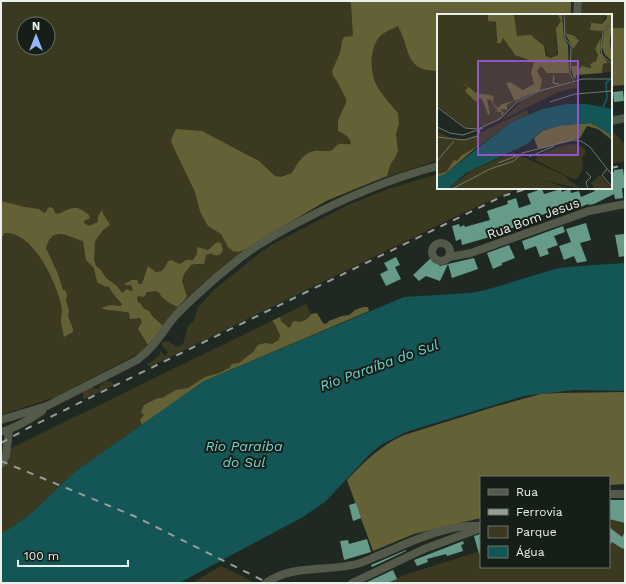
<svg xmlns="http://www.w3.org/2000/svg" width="626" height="584" font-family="'Work Sans',sans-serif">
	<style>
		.green { fill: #3c3921; fill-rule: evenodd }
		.forest { fill: #656136 }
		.water { fill: #145555 }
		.building { fill: #669b8a }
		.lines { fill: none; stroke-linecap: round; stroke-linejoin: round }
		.minor { stroke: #535a49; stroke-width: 8 }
		.rail { stroke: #989f98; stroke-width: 2; stroke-dasharray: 7 7; stroke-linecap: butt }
		.labels { text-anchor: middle; stroke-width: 4; stroke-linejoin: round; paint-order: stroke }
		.street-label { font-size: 13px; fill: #eaf0ea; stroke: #161f17 }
		.water-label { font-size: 14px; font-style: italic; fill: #70d2d1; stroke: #161f17 }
		.inset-river { fill: none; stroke: #145555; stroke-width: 2 }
		.inset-road { fill: none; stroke: #707971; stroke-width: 1 }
		.view { fill: #9153c8; fill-opacity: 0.15; stroke: #9153c8; stroke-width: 2 }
		.inset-edge { fill: none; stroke: #eaf0ea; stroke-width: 2 }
	</style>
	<rect width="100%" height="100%" fill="#1f2921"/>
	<g class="green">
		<path d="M1,1H344C361,6 383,14 397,25C400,27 401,30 402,33C413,53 407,71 438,71V160L360,186L326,201L275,231L239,253L182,302L151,343L141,352L56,397L1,415ZM24,24H48V48H24Z"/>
		<polygon points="582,1 625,1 625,28 611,28 611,15 581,15"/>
		<polygon points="611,130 625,144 625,161 611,164"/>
		<polygon points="438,174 438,188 519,188 465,212 152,366 148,366 147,364 149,363 159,356 161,351 165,356 168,352 163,347 161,342 168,341 177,347 183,344 188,326 194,320 198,307 215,289 257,255 271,245 348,205 388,189"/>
		<polygon points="306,304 320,332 204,381 77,470 27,517 1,534 1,453"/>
		<polygon points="105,381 112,382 114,385 87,398 84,399 83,398 83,392 91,387 98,389 102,383"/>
		<polygon points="609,517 625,521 625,583 386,583 407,574 481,551 481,567 609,567"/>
		<polygon points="221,566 255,583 192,583"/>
	</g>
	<g class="forest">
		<path d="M344,1H571V15H438V71C404,71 411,50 398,26C392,29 381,33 377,40C369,54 370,74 378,88C384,97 391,105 398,113L399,123L396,134L398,151L395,158L391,163L387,176L326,201L275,231L244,250L238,252L233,251L228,247L221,234L208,226L204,219L200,211L195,192L172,144L171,140L176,129L202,131L259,161L275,176L281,177L292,173C297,164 303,153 314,151C319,150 324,152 329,151C334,151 334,146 339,144C343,143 346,145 351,144C350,136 344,134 338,131V120L346,103V99L337,81L333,76L332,71L340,53L342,41L344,37L353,36L351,3Z"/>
		<polygon points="611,28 625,28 625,85 611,86"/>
		<path d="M1,201L25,207L39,209L44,213L47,211V209L50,207L53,208L55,213L58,214C72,208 76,204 89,215L90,218L84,221V223L89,226L98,222V216L102,210C103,216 108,220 110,225L103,230L97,238L95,242L94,259L96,266L100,269L106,278L117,286L122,293L127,289L131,291L133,290L131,285H126L124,284L132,280H137L139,284H142L148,266L156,272C164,272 165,267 168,261L173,260L174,262L180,264L186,260H193L197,254V247L208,250L217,242L221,243L223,250C221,255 218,256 213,255L212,253L206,255L204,264H195L191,265L184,274L182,281L187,297L178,307C173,305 167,302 163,298C160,295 160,293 156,291L147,292L144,297L138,296L137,298L138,302L141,304L143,308L149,311L153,317L163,326L148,345L138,329L142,322L140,318L130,319L129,313L126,312L102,309V308L110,305L121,306L122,304L114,295L109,287L104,286L97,282L94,268L86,260L83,241C69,237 52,224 46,248L58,274L63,290H65L67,294L66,301L69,310L68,316L73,329V332L64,337C63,332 62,327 61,322C61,316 63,310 61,304C56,282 32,230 5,233L1,238Z"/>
		<path d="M363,307H368L369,311L204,381L142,425L140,420L144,415L141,412L144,405L158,398H162L176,390L188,388L205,377L219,373L229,368L232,364L239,363L253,352L258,345L265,343L272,344L279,340L280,335C277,330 276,324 272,321L280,317L281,321L289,328L291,326L292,323L295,321C302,323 308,320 311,314L317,313L323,323L326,324L329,321L342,316L349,315L355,310Z"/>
		<path d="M625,392V484L609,485V477H481V518L414,534L373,551L347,480C364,462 381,445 404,435L497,406L541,394L557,393Z"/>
	</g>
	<polygon class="water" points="625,263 625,391 574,390 524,396 406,432 381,445 369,455 326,501 303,517 179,583 1,583 1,534 27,517 77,470 204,381 404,297 470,293 486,290 558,268 593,265"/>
	<g class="building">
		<polygon points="623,91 624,101 614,102 613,92"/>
		<polygon points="623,169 624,176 625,176 625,188 622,188 623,198 615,199 614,194 594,204 589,205 588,204 578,208 576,203 567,205 566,204 555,207 557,214 546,217 545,214 524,220 525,224 497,233 497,234 490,237 462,245 461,239 456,241 452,226 459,224 460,227 464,225 465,227 490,220 487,211 508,204 507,201 516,198 519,208 531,204 527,194 542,189 544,194 561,189 562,192 570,189 571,193 579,191 581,197 595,191 593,188 611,188 611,172 614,172 614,170"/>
		<polygon points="586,223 591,240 580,243 587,261 577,263 574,256 564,260 559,246 571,242 566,229"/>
		<polygon points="563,226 565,232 554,236 558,245 547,249 549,254 540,257 536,246 525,250 522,241"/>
		<polygon points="624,234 625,256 619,257 615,235"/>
		<polygon points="509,245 515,258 502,263 502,265 493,269 487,253"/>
		<polygon points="396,257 400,265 395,267 401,279 386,286 380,274 388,270 384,263"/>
		<polygon points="432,257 440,266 448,264 440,281 426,276 419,281 413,275"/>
		<polygon points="474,258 478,269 452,278 448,264"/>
		<polygon points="609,500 625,500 625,523 609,519"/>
		<polygon points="356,503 361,518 353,521 349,505"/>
		<polygon points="609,527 622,537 625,532 625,546 623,549 612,542 609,546"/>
		<polygon points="481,534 481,554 479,554 474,536"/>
		<polygon points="367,539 371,552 344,560 340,541 348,540 349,544"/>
		<polygon points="463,541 464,544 461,545 463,551 447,556 446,554 427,559 428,562 417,566 414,560"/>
		<polygon points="406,550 406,551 372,567 371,565"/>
		<polygon points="393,570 397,579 387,583 365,583"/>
	</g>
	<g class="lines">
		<g class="minor">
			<polyline points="577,15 578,1"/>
			<polyline points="611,121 625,118"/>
			<circle cx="441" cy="252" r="9"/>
			<polyline points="449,257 471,253 589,211 625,204"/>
			<path d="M1,420L47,406L137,360C154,347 159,337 171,321C179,311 189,302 199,293C212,281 226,269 240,258C258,244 278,233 297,223C342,199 389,179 438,166"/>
			<path d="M1,432C16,428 29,420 42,411"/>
			<polyline points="1,464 6,456 9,430"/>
			<polyline points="609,494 625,494"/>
			<path d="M266,583C292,564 327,572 357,564C364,562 370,559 377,556C409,543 445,524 481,526"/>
			<polyline points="352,583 424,549 481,528"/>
		</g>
		<g class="rail">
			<polyline points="611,168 625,165"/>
			<polyline points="1,443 30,427 503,196 529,188"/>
			<polyline points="1,461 134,516 268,583"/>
		</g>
	</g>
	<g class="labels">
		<g class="street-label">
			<text transform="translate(533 218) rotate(-20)" y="5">Rua Bom Jesus</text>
		</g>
		<g class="water-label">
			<text transform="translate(379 365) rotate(-20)" y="5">Rio Paraíba do Sul</text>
			<text x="244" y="451">Rio Paraiba<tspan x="244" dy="16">do Sul</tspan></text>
		</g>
	</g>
	<g transform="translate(437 14)">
		<rect width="175" height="175" fill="#1f2921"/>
		<path d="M0,0H51V6L59,9V27L64,28L66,24L77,40L105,52L109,58L132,59L135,67L93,80L79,88L64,104L50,111L38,114L28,113L0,92ZM77,0H120L124,7L119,13L120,42L111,44L108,33L96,22H80ZM128,0L169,1L165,10H153V12L166,17L158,35L161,43L158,48L153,50V54L134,52V35L142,29L139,22L128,19ZM163,34L166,43L175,51V57L165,59L166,50L171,49L167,46L164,41ZM138,68L143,73L122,78L65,106L84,87L103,77ZM90,96L92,100L74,108L30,141L13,157L0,163V117L15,125H30ZM131,130L143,131L149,137L145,145L146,155L140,165H136L98,146L101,141ZM76,138L126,161L144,175L106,166L133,175H11L34,157ZM163,161L174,174V175H158L154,169Z" fill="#3c3921"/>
		<path d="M51,0H77L80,22L94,21L107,32L109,42L113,44L121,41L119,14L124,7L120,0H125L127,24L131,31L132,59H110L104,52L100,57L105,66L103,76L78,87L69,69L73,68L86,76L97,70L94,59L97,48L78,41L66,24L64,29H60L59,8L51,7ZM169,0H175V8L166,17L153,16L154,9L165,10L170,4ZM175,10L173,26L175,47L168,41L165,33L167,18ZM128,19L138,22L142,27L136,35ZM164,23L163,39L171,49L166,50L165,59L139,61V65L136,63L134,52H142V55L144,52L154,54L153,50L159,47L161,41L158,35ZM23,68L29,71L39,79L54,81L55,83L57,81L56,89L61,94L65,90L77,87L70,91V96L63,95L67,99L65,102L64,98L57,97L61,96L57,92L54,86L50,85L53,100L51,101L46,87L43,84L40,88L37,86L28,77L31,73ZM154,109L172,119L175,126L161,115L150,112L143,124L101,135L97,124L105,117L125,111ZM41,132L7,161L0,163V158L3,160L10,157L17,146L20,147L25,141Z" fill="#656136"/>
		<path d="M130,90H150L175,95V122L155,109L125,111L104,117L90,130L29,159L11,175H0V163L7,161L74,108L106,95Z" fill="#145555"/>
		<path class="inset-river" d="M166,93L170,84L169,69L172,66"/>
		<path class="inset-road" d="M127,0L128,24L134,32L133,60L137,67M175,9L166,18L164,35L165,41L175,50M117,62L116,69L122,70M113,88L138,80L175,77M0,93L28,114L41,115L63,105L80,88L102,77L146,65H175M0,113L13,119L26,121L46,114M0,123L27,126L41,122L43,116M92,143L117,132M0,147L17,127M61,149L82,141M170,155L165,161L175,173M149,158L154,163L149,168L151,175M15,175L53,155L77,147L85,139L136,126L144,127L153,133L175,161"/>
		<path class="view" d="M41,47H141V141H41Z"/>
		<rect width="175" height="175" class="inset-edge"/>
	</g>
	<rect width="626" height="584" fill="none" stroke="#eaf0ea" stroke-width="4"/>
	<rect x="480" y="476" width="130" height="92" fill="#161f17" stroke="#6b736b"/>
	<rect x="488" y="489" width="20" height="6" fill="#535a49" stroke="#6b736b"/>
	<text x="516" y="496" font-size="12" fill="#eaf0ea">Rua</text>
	<rect x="488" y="509" width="20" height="6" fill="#989f98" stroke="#6b736b"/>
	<text x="516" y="516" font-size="12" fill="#eaf0ea">Ferrovia</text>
	<rect x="488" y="526" width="20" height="12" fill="#3c3921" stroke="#6b736b"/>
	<text x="516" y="536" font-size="12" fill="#eaf0ea">Parque</text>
	<rect x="488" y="546" width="20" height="12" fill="#145555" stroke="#6b736b"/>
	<text x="516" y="556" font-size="12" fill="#eaf0ea">Água</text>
	<g transform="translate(36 36)"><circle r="19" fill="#161f17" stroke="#6b736b"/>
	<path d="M0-3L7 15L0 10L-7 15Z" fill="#93b7fd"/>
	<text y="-6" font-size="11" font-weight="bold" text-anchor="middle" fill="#eaf0ea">N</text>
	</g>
	<path d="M18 560v6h110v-6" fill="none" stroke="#eaf0ea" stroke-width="2"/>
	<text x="24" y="560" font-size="12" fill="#eaf0ea" stroke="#161f17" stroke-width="3" paint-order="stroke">100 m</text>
</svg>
